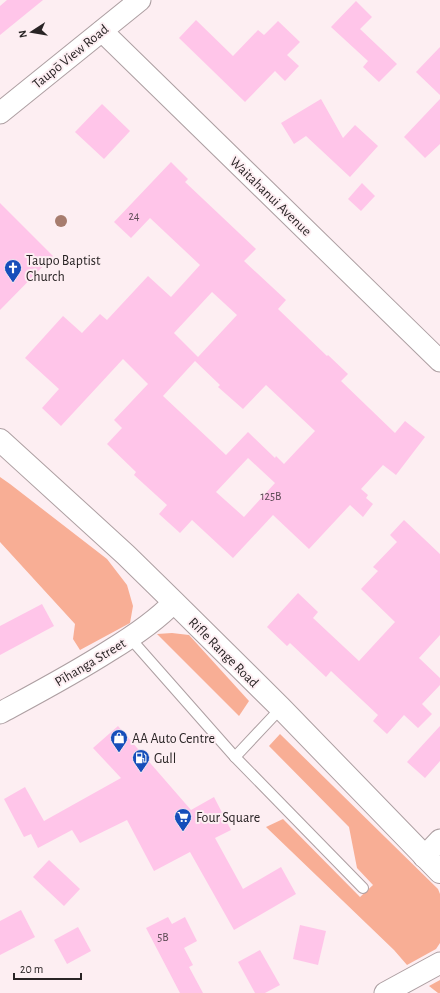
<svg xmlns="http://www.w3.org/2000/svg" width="440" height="993" font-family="'Alegreya Sans',sans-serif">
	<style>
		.green { fill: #f8ae95 }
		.building { fill: #ffc5e9; fill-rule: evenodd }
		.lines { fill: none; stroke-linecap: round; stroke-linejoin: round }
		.service-casing { stroke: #ad9fa2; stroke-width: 12 }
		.minor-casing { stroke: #ad9fa2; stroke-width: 23 }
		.tertiary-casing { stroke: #ad9fa2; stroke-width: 24 }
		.service { stroke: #fff; stroke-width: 10 }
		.minor { stroke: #fff; stroke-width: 21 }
		.tertiary { stroke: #fff; stroke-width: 22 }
		.tree { fill: #a77c6e }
		.labels { text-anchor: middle; stroke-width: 4; stroke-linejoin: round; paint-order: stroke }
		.number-label { font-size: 12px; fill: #5e4c56 }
		.street-label { font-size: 14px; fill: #292425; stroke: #fdeef2 }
		.poi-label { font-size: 14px; fill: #292425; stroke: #fdeef2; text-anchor: start }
	</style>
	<rect width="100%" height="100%" fill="#fdeef2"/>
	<g class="green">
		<polygon points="0,477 10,484 107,559 127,585 133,606 130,623 80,650 73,639 75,624 0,542"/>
		<polygon points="172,633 189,635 249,701 239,716 157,634"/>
		<polygon points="280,734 438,889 440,894 440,943 436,949 407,965 394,950 266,827 283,819 360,897 373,885 357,868 349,827 269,746"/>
		<polygon points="440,980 440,993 438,993 429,986"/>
	</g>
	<g class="building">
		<polygon points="7,0 43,0 0,35 0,6"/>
		<polygon points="356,1 372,17 360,29 397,64 379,82 363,67 368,61 331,27"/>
		<polygon points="196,20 233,56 258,30 264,35 278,21 300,42 287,55 299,66 285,81 275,71 245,102 179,38"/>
		<polygon points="440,47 440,95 416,72"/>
		<polygon points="321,99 343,138 355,125 378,146 350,177 306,136 294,144 281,123"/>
		<polygon points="440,99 440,144 425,158 404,137"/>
		<polygon points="102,104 130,131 104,159 75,132"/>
		<path d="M171,162L188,179L185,182L256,249L244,261L286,300L278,309L327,356L328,355L348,374L341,381L395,433L405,421L425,437L396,475L383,465L361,489L368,495L366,498L373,504L363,517L350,505L309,549L273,515L233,558L192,520L180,533L159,514L167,505L134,475L136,472L107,444L122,428L114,420L148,384L123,359L61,426L42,408L59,389L25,358L63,316L82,333L100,314L107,320L148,276L171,297L200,265L150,218L131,238L114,222ZM212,292L237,315L198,357L174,333ZM195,361L220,385L218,387L243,409L266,385L315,431L284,464L276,456L275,458L248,432L226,455L163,396ZM248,458L275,483L244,517L216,492Z"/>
		<polygon points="362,183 375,196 361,211 348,199"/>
		<polygon points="0,203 53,256 0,310"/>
		<polygon points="404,520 440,554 440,635 419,658 440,678 440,685 422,704 432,714 418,728 404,715 387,734 373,721 378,715 331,671 326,677 290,643 287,646 267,627 298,593 318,612 313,618 359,661 395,622 361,589 378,571 373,567 397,542 390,535"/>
		<polygon points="42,604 54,626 0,655 0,626"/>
		<polygon points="118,726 191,810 214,797 231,830 215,838 243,889 281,867 296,894 234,930 190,852 154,871 127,820 80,843 72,830 38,848 31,834 24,837 4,799 25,787 44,821 121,778 93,748"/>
		<polygon points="440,726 440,761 425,778 407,762"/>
		<polygon points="49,860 80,889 64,906 33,877"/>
		<polygon points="21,910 35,937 0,955 0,921"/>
		<polygon points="168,917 172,924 185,917 197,941 184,948 193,965 189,967 203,993 180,993 146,928"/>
		<polygon points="300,925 326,931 318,965 293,959"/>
		<polygon points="78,927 91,951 67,964 54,940"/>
		<polygon points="260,950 280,985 265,993 255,993 238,962"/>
	</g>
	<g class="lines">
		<defs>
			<g id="service">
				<polyline points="130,638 235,757 363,888"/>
				<polyline points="235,757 281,708"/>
			</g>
			<g id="minor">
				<polyline points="102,31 440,361"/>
				<polyline points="0,113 140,0"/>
				<path d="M0,713C37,693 73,674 109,651C132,637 155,622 174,602"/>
				<polyline points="424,857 440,840"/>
				<polyline points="385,993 440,963"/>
			</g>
			<polyline id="tertiary" points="0,440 126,555 174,602 281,708 440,872"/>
		</defs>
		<use href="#service" class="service-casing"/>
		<use href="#minor" class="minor-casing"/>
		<use href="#tertiary" class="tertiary-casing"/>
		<use href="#service" class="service"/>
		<use href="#minor" class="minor"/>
		<use href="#tertiary" class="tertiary"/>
	</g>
	<circle class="tree" cx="61" cy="221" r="6"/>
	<defs>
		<symbol id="church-pin" viewBox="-11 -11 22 30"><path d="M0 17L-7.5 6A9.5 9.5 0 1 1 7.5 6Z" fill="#164eba" stroke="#fdeef2"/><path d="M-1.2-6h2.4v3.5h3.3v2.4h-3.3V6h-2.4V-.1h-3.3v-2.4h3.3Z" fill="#fff"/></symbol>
		<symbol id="shop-pin" viewBox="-11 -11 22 30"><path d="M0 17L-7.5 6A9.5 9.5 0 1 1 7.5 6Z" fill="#164eba" stroke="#fdeef2"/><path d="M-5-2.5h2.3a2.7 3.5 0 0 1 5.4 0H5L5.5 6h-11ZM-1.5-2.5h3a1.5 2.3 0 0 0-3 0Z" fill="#fff"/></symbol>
		<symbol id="fuel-pin" viewBox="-11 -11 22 30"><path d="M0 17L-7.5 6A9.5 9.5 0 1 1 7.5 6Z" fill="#164eba" stroke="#fdeef2"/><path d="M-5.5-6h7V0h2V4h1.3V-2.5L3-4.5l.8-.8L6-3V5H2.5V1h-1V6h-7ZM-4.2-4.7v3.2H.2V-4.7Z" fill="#fff"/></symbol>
		<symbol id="supermarket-pin" viewBox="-11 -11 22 30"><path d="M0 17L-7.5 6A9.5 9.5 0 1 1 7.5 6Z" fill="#164eba" stroke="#fdeef2"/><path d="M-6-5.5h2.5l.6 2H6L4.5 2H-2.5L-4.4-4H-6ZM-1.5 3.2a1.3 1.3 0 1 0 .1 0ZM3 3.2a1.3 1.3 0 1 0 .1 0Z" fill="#fff"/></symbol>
	</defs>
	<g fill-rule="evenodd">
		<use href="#church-pin" x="3" y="258" width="20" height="27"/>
		<use href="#shop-pin" x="109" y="728" width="20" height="27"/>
		<use href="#fuel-pin" x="131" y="748" width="20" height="27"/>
		<use href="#supermarket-pin" x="173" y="807" width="20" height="27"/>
	</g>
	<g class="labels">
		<g class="number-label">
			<text x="134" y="220">24</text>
			<text x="271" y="500">125B</text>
			<text x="163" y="941">5B</text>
		</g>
		<g class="street-label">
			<text transform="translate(70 56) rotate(-39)" y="5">Taupō View Road</text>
			<text transform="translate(271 196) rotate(44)" y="5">Waitahanui Avenue</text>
			<text transform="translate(224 652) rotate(45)" y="5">Rifle Range Road</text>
			<text transform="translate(90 662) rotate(-31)" y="5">Pīhanga Street</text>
		</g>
		<g class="poi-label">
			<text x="26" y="265">Taupo Baptist<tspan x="26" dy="16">Church</tspan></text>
			<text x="132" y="743">AA Auto Centre</text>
			<text x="154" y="763">Gull</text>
			<text x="196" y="822">Four Square</text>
		</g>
	</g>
	<g transform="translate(32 32) rotate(258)" stroke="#fdeef2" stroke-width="3" paint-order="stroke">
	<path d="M0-3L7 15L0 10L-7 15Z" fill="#292425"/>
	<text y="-6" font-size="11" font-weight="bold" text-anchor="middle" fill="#292425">N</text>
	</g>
	<path d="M14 973v6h67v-6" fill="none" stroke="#292425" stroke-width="2"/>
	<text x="20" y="973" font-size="12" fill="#292425" stroke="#fdeef2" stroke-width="3" paint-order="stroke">20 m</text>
</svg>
